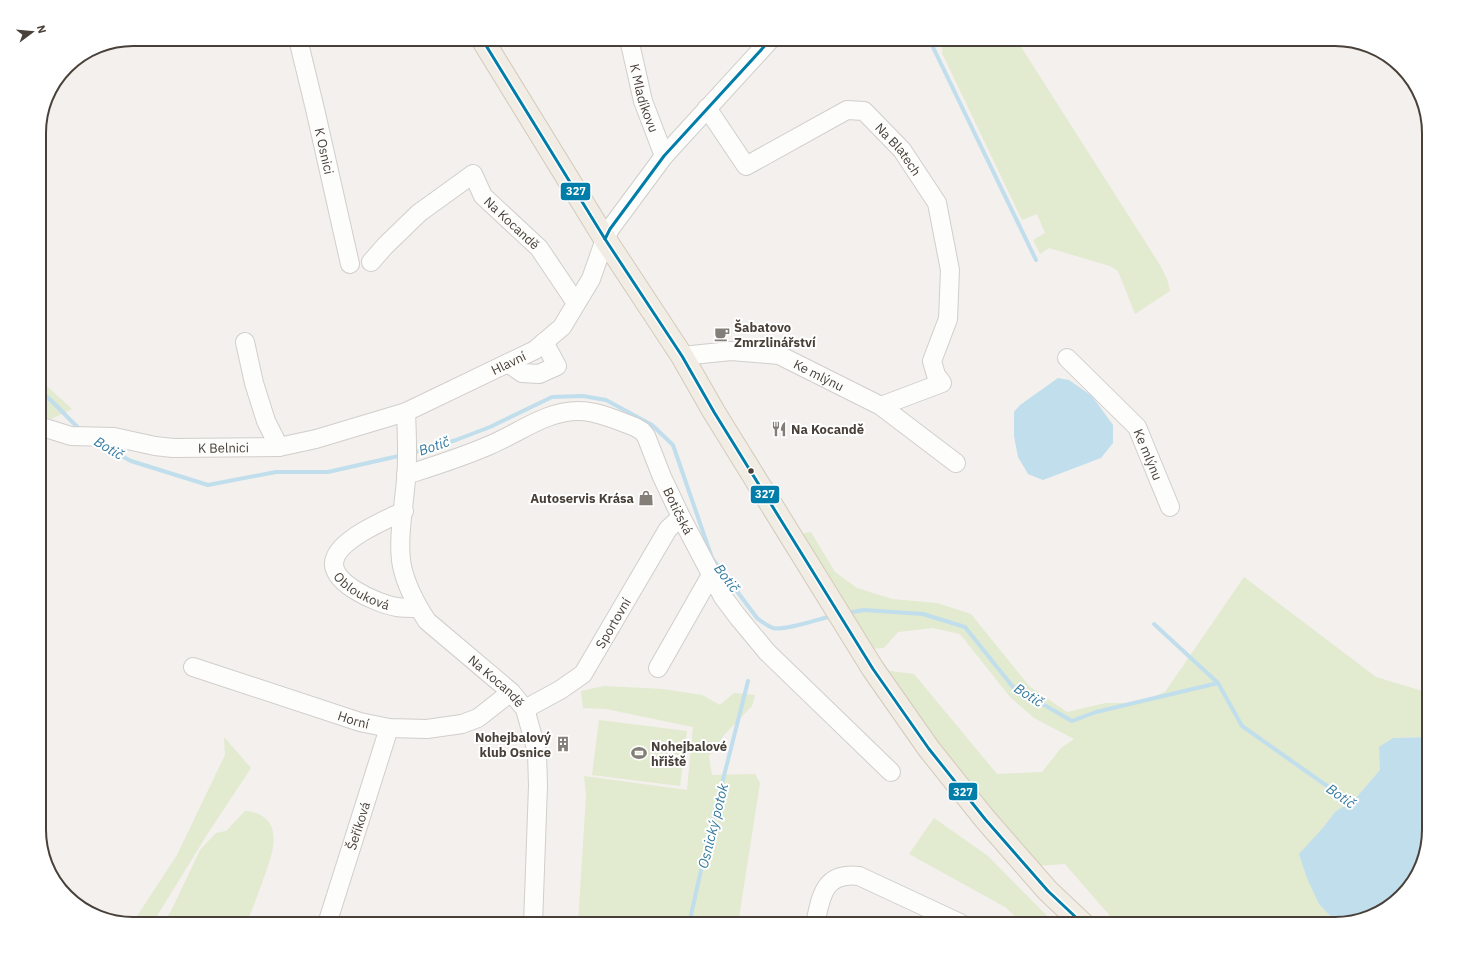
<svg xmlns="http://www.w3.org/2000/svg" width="1468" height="963" font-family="'IBM Plex Sans',sans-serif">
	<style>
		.green { fill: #e2eacf }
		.water { fill: #c1deed }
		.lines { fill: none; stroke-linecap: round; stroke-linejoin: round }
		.stream { stroke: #c1deed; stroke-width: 4 }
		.minor-casing { stroke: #d1cecb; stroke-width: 20 }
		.major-casing { stroke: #d4cabc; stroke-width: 24 }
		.minor { stroke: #fdfdfc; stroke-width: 18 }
		.major { stroke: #f1ede5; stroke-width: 22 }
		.bus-1-casing { stroke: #fff; stroke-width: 6 }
		.bus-1 { stroke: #007da8; stroke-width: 3 }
		.bus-dot { fill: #494139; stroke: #fff; stroke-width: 1.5 }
		.labels { text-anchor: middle; stroke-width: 4; stroke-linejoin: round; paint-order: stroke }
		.street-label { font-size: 13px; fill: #494139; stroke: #fff }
		.poi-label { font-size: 13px; font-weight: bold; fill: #494139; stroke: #fff; text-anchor: start }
		.water-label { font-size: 14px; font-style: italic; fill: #347a9f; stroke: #fff }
		.rim { fill: none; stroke: #494139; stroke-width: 2 }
		.line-badge { stroke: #fff; stroke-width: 1.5 }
		.badge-label { font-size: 11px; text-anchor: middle; font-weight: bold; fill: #fff }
	</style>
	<rect width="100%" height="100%" fill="#f3f0ed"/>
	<g class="green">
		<polygon points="943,39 1016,39 1160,265 1167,279 1170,291 1135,314 1118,271 1110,266 1049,248 1040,254 1033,240 1045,233 1037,214 1022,220 942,53"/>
		<polygon points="39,379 72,409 51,419 39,415"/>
		<polygon points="811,532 835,572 857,588 892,599 937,603 971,614 1029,686 1067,712 1106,703 1138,703 1165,692 1244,577 1376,677 1429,693 1429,737 1393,738 1380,770 1355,799 1335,812 1322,829 1319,904 1337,923 1117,924 1065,864 1034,866 965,786 882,670 914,674 997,774 1042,772 1061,748 1074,739 1034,718 1010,697 960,634 933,628 898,632 884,648 869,649 800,534"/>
		<polygon points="604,686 663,689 702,695 720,705 734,693 755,695 752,706 724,735 709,756 712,775 755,774 760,783 738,924 578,924 586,796 584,776 687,790 693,727 606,709 583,708 581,691"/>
		<polygon points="599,720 687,731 680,786 592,775"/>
		<polygon points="224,737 251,768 208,833 152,924 132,924 177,855 225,755"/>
		<path d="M245,811C287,815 273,854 263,880C258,895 252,910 246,924H163L172,909L200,850L216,833L226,831Z"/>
		<polygon points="934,818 988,856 1055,924 1024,924 1005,907 909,854"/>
	</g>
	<g class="water">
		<polygon points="1058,378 1069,380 1092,396 1113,425 1113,443 1101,458 1043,480 1028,474 1018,457 1014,436 1014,412 1020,405"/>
		<polygon points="1429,737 1429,830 1413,882 1382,912 1337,923 1319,904 1307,878 1299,854 1322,829 1335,812 1355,799 1380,770 1379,747 1393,738"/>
	</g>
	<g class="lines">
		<g class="stream">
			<polyline points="929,39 1036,260"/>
			<path d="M39,391C55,401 66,418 81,430"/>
			<polyline points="99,444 131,461 208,485 276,472 328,472 403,455"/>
			<path d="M412,453L456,440L490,427L552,397L583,396L606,400L652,425L673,445L712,558L757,618C762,622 767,626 773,628C786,631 818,619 832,616"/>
			<polyline points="847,613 864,610 923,614 965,627 1013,687 1072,721 1096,712 1218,683 1242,726 1354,805"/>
			<polyline points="1154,624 1218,683"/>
			<polyline points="689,924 708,839 748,681"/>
		</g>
		<defs>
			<g id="minor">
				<path id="s1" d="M298,39L315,109L350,264"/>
				<path id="s2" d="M629,39L643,101L664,156"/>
				<path id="s3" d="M707,108L746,166L847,110L864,111L902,150L937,203L950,270L948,319L932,361L936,375L942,383L881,406"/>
				<path id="s4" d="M371,262L385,246L419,213L473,174L483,196L539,248L576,303"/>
				<polyline points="245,342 254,383 266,421 279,447"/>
				<path id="s5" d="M682,356L731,351L779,355L881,406L956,463"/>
				<path id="s6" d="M1067,358L1137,427L1170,507"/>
				<polyline points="508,363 522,373 539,374 557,366 544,342"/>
				<path id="s7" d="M406,412C407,434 408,457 406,480C404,505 397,542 402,566C406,586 416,604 427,621L511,692L525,709L537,752L538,786L533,924"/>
				<path id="s8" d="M39,426L71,436L114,437L155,446L173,448L279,447L316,439L406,412L535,350L562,327L591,279L605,239L610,229L664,156L771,39"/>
				<path id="s9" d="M406,475C434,466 463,457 490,445C519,433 547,410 580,411C597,411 619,421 635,427L642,431L646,436L662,477L681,517L723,597L738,617L767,652L891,772"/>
				<path id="s10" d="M404,511C385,520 345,537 336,556C323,581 378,604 397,607C404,608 411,608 418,608"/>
				<path id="s11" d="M193,667L360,722L389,728L427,729L462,724L478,718L511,692"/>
				<polyline points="658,668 711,575"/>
				<path id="s12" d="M525,709L560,690L583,674L668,529L681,517"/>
				<path id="s13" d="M327,924L389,728"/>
				<path d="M815,924C821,897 823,872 859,876L962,924"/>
			</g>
			<polyline id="major" points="482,39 605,239 682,356 714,412 873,669 929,749 985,819 1048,891 1083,924"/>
		</defs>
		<use href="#minor" class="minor-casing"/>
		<use href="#major" class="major-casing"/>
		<use href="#minor" class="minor"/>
		<use href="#major" class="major"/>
		<defs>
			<g id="bus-1">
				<polyline points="482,39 605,239 682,356 714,412 873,669 929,749 985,819 1048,891 1083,924"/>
				<polyline points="605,239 610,229 664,156 771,39"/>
			</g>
		</defs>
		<use href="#bus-1" class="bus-1-casing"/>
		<use href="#bus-1" class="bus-1"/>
	</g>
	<defs>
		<symbol id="cafe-bare" viewBox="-9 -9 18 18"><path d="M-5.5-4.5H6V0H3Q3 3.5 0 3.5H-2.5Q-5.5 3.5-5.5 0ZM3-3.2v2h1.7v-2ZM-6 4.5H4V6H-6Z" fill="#847e78" stroke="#fff" stroke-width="2.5" paint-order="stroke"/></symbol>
		<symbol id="restaurant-bare" viewBox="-9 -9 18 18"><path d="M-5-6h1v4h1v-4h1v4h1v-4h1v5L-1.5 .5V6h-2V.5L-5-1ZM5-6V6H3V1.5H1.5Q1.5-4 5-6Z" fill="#847e78" stroke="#fff" stroke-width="2.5" paint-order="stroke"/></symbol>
		<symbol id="shop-bare" viewBox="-9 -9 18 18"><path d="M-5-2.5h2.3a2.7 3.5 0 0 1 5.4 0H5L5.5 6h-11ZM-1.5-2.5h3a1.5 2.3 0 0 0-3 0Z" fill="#847e78" stroke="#fff" stroke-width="2.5" paint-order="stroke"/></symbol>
		<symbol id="building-bare" viewBox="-9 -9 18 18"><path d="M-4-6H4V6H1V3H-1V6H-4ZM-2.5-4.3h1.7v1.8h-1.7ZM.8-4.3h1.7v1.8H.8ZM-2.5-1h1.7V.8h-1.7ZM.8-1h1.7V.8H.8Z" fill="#847e78" stroke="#fff" stroke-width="2.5" paint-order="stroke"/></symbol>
		<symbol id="stadium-bare" viewBox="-9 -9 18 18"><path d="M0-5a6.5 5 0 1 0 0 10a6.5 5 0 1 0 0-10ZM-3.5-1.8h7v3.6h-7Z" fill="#847e78" stroke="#fff" stroke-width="2.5" paint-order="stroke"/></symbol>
	</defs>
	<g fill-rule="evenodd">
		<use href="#cafe-bare" x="711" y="323" width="22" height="22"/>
		<use href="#restaurant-bare" x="768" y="418" width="22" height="22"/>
		<use href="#shop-bare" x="635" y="487" width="22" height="22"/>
		<use href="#building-bare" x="552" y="733" width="22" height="22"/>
		<use href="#stadium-bare" x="628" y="742" width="22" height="22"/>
	</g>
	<circle class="bus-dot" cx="751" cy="471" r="3.5"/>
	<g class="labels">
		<g class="street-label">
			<text dy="5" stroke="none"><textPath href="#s2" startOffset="61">K Mladíkovu</textPath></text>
			<text dy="5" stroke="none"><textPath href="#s3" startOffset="254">Na Blatech</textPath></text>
			<text dy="5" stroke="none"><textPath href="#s1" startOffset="115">K Osnici</textPath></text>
			<text dy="5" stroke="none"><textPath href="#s4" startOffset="199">Na Kocandě</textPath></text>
			<text dy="5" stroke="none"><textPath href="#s8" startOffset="488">Hlavní</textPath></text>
			<text dy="5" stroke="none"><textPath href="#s5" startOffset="142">Ke mlýnu</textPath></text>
			<text dy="5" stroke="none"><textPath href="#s8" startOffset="187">K Belnici</textPath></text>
			<text dy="5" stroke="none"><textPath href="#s6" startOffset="128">Ke mlýnu</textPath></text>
			<text dy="5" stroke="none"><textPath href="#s9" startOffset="340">Botičská</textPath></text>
			<text dy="5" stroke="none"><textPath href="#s10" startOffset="132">Oblouková</textPath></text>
			<text dy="5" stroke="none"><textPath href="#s12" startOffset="127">Sportovní</textPath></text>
			<text dy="5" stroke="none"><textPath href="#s7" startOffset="307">Na Kocandě</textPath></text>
			<text dy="5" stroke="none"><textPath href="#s11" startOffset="169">Horní</textPath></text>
			<text dy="5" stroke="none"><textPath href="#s13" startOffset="103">Šeříková</textPath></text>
		</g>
		<g class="poi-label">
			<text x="734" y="332">Šabatovo<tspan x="734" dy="15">Zmrzlinářství</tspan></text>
			<text x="791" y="434">Na Kocandě</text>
			<text x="634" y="503" text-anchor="end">Autoservis Krása</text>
			<text x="551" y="742" text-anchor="end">Nohejbalový<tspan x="551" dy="15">klub Osnice</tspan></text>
			<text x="651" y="751">Nohejbalové<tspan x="651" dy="15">hřiště</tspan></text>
		</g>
		<g class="water-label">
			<text transform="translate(434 446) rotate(-19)" y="5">Botič</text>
			<text transform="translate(109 448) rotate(31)" y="5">Botič</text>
			<text transform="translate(727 578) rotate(53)" y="5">Botič</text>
			<text transform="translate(1029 695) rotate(32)" y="5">Botič</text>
			<text transform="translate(1341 796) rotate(35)" y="5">Botič</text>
			<text transform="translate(713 826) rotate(-76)" y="5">Osnický potok</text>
		</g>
	</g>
	<path d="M0 0H1468V963H0ZM133 46H1335A87 87 0 0 1 1422 133V830A87 87 0 0 1 1335 917H133A87 87 0 0 1 46 830V133A87 87 0 0 1 133 46Z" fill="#fff" fill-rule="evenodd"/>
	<path class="rim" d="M133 46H1335A87 87 0 0 1 1422 133V830A87 87 0 0 1 1335 917H133A87 87 0 0 1 46 830V133A87 87 0 0 1 133 46Z"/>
	<g class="line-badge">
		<rect x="560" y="182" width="31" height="19" rx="4" fill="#007da8"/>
		<rect x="750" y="485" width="30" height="19" rx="4" fill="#007da8"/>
		<rect x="948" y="782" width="30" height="19" rx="4" fill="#007da8"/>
	</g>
	<g class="badge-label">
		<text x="576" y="195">327</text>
		<text x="765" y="498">327</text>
		<text x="963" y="796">327</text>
	</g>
	<g transform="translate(32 32) rotate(74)" stroke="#ffffff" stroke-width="3" paint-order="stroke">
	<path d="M0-3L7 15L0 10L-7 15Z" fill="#494139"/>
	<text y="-6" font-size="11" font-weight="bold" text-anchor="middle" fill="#494139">N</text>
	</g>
</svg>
